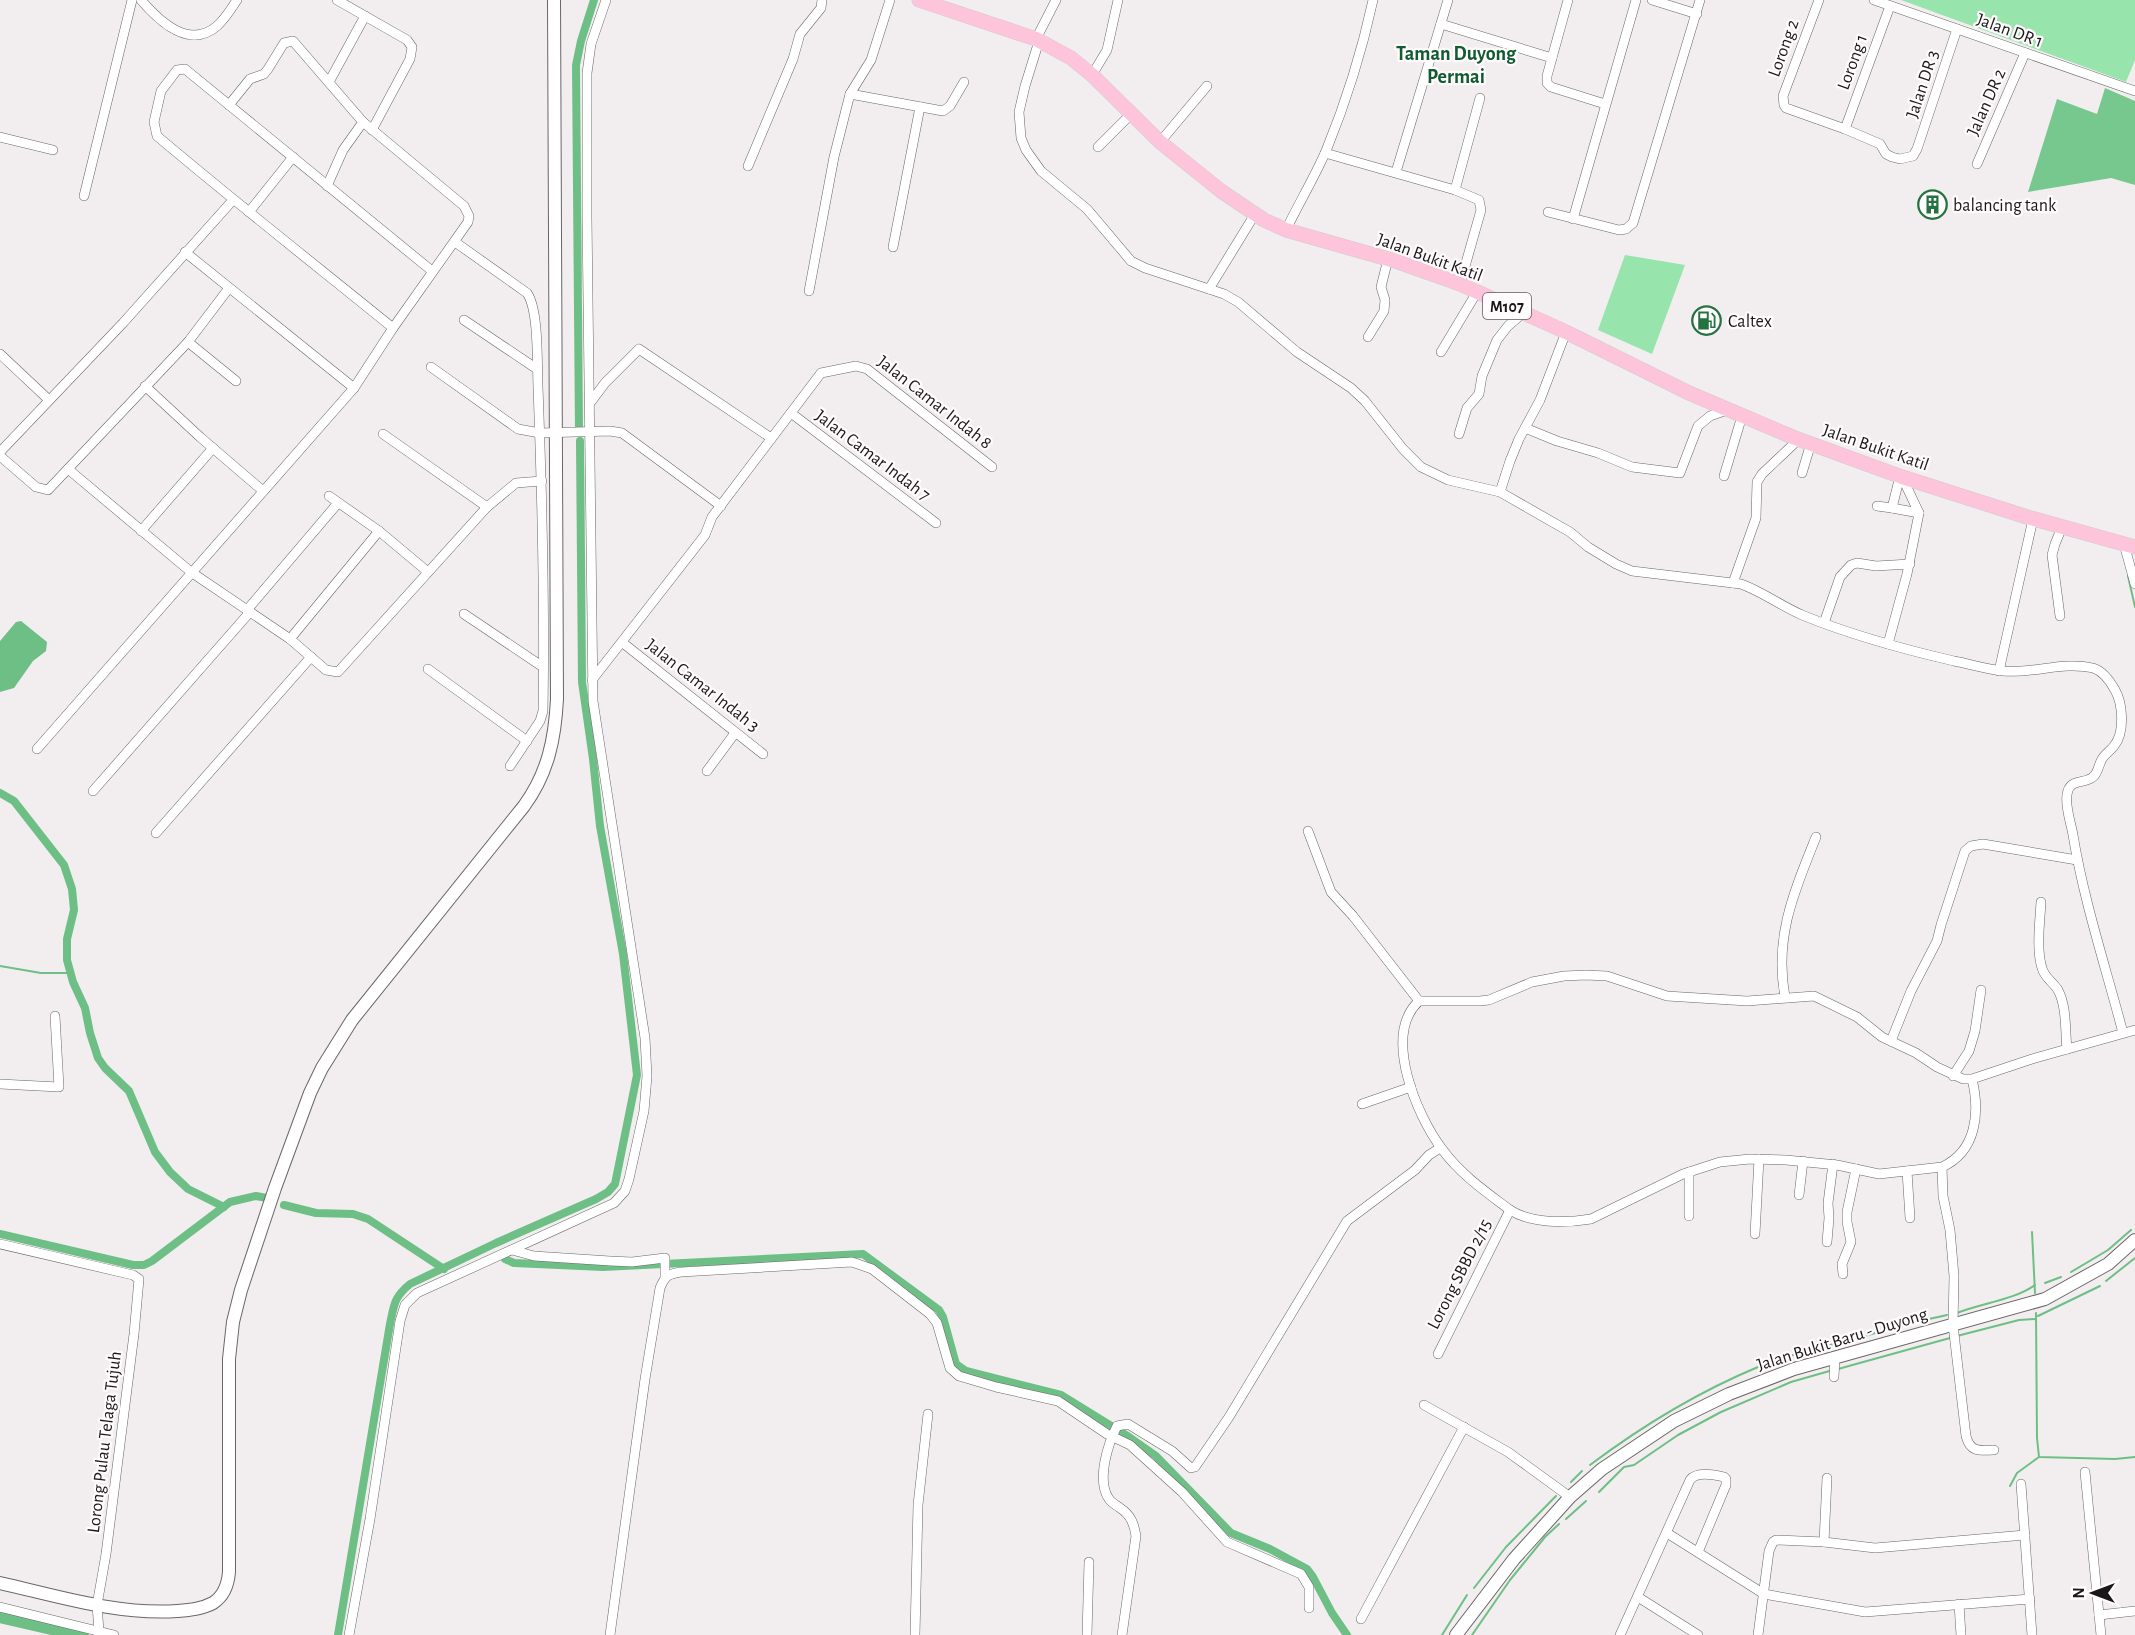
<svg xmlns="http://www.w3.org/2000/svg" width="2135" height="1635" font-family="'Alegreya Sans',sans-serif">
	<style>
		.green { fill: #97e4ac }
		.forest { fill: #76c88e }
		.water { fill: #6dbf85 }
		.lines { fill: none; stroke-linecap: round; stroke-linejoin: round }
		.stream { stroke: #6dbf85; stroke-width: 2 }
		.canal { stroke: #6dbf85; stroke-width: 8 }
		.river { stroke: #6dbf85; stroke-width: 14 }
		.minor-casing { stroke: #6a6667; stroke-width: 10 }
		.secondary-casing { stroke: #6a6667; stroke-width: 14 }
		.primary-casing { stroke: #ccc; stroke-width: 15 }
		.minor { stroke: #fff; stroke-width: 9 }
		.secondary { stroke: #fff; stroke-width: 12 }
		.primary { stroke: #fec5da; stroke-width: 14 }
		.labels { text-anchor: middle; stroke-width: 4.5; stroke-linejoin: round; paint-order: stroke }
		.shield { fill: #fffbfc; stroke: #5e5c5c; stroke-width: 1.5 }
		.shield-label { font-size: 16px; font-weight: bold; fill: #191818 }
		.street-label { font-size: 18px; fill: #191818; stroke: #fffbfc }
		.poi-label { font-size: 18px; fill: #191818; stroke: #fffbfc; text-anchor: start }
		.neighbourhood-label { font-size: 20px; font-weight: bold; fill: #115b30; stroke: #fffbfc }
	</style>
	<rect width="100%" height="100%" fill="#f2eeef"/>
	<g class="green">
		<polygon points="1901,0 2135,0 2135,60 2126,82"/>
		<polygon points="1625,255 1685,265 1652,354 1598,330"/>
	</g>
	<polygon class="forest" points="2105,88 2135,101 2135,185 2111,178 2028,192 2057,99 2097,114"/>
	<polygon class="water" points="21,621 47,642 46,651 33,661 14,688 0,692 0,641 16,622"/>
	<g class="lines">
		<g class="stream">
			<polyline points="2128,576 2135,607"/>
			<polyline points="0,966 41,973 71,973"/>
			<polyline points="2032,1232 2035,1293"/>
			<polyline points="2071,1272 2108,1250 2131,1230"/>
			<polyline points="2106,1281 2135,1258"/>
			<polyline points="2045,1283 2061,1277"/>
			<path d="M1957,1313C1982,1303 2014,1300 2035,1285"/>
			<polyline points="2036,1313 2037,1438 2039,1457 2115,1459 2135,1457"/>
			<polyline points="2038,1316 2100,1286"/>
			<polyline points="1957,1336 2019,1320 2036,1319"/>
			<polyline points="1838,1369 1950,1338"/>
			<path d="M1590,1465C1642,1426 1698,1392 1758,1367C1786,1355 1816,1349 1846,1341C1880,1332 1913,1322 1947,1315"/>
			<polyline points="1571,1482 1582,1471"/>
			<polyline points="2010,1486 2017,1473 2039,1457"/>
			<polyline points="1599,1492 1624,1467 1634,1465 1678,1435 1721,1412 1791,1382 1833,1370"/>
			<polyline points="1566,1519 1586,1501"/>
			<polyline points="1474,1588 1506,1547 1556,1496"/>
			<polyline points="1442,1635 1467,1595"/>
			<polyline points="1472,1635 1510,1580 1545,1537 1559,1524"/>
		</g>
		<g class="canal">
			<polyline points="579,432 576,65 581,41 594,0"/>
			<polyline points="0,793 14,801 64,865 72,889 74,910 67,939 67,960 73,982 85,1008 90,1033 98,1058 105,1068 129,1091 155,1152 170,1172 188,1189 224,1207"/>
			<polyline points="284,1205 316,1213 353,1214 368,1219 444,1269"/>
			<polyline points="0,1234 133,1265 144,1265 152,1261 230,1202 256,1196 267,1198"/>
			<polyline points="505,1259 514,1263 603,1267 863,1254 939,1310 943,1317 956,1364 966,1371 1061,1395 1129,1437 1156,1456 1231,1533 1270,1549 1307,1569 1313,1577 1332,1613 1347,1635"/>
			<path d="M338,1635L390,1324C394,1305 394,1297 410,1284L496,1243L596,1199L608,1192L615,1184L637,1075L623,954L600,826L593,759L582,682L580,441"/>
		</g>
		<polyline class="river" points="0,1616 82,1635"/>
		<defs>
			<g id="minor">
				<path d="M141,0C159,21 189,50 217,26C225,19 231,9 237,0"/>
				<polyline points="337,0 407,40 412,47 410,59 372,130"/>
				<polyline points="1568,0 1547,76 1547,83 1551,87 1605,104"/>
				<polyline points="1652,0 1697,14"/>
				<polyline points="1819,0 1783,96 1784,105 1786,108 1845,129 1880,144 1886,154 1892,157 1900,159 1913,156 1917,149 1957,29"/>
				<polyline points="1874,0 2135,91"/>
				<polyline points="1441,24 1552,58"/>
				<polyline points="1036,39 1056,0"/>
				<path d="M1039,41L1025,86L1019,112L1021,138L1026,150L1041,171L1087,209L1131,261L1145,268L1224,294L1238,302L1297,352L1351,388L1365,401L1403,449L1421,467L1448,480L1500,492L1570,532L1588,547L1616,564L1632,571L1741,584C1763,592 1781,606 1802,615C1851,635 1902,649 1954,661C1970,664 1986,669 2003,671C2032,674 2064,661 2093,668C2103,671 2110,681 2115,690C2123,704 2125,733 2114,746C2110,751 2105,754 2102,759C2099,764 2098,772 2094,776C2086,785 2069,777 2067,795C2065,807 2071,823 2073,835C2084,902 2106,968 2123,1033"/>
				<polyline points="1092,75 1107,50 1118,0"/>
				<polyline points="329,82 365,16"/>
				<polyline points="850,94 943,111 950,106 964,82"/>
				<polyline points="1845,129 1890,6"/>
				<polyline points="0,137 53,150"/>
				<polyline points="1160,142 1207,86"/>
				<polyline points="1098,147 1131,114"/>
				<polyline points="1325,153 1455,190 1479,200 1481,210 1460,284"/>
				<polyline points="1977,164 2025,53"/>
				<polyline points="748,166 793,59 800,34 821,8 822,0"/>
				<polyline points="1396,172 1448,0"/>
				<polyline points="327,186 343,150 363,122"/>
				<polyline points="1455,190 1480,98"/>
				<polyline points="84,196 132,0"/>
				<polyline points="249,212 293,157"/>
				<polyline points="1548,212 1619,230 1626,229 1633,223 1700,0"/>
				<polyline points="1573,219 1636,0"/>
				<path d="M1286,230C1299,203 1314,178 1326,151C1346,102 1362,51 1373,0"/>
				<path d="M455,242L527,293C539,310 537,364 538,387C542,495 545,603 543,711L540,721L510,766"/>
				<polyline points="893,247 920,107"/>
				<polyline points="185,252 354,388"/>
				<polyline points="1209,289 1255,214"/>
				<polyline points="809,291 834,157 850,94 871,60 890,0"/>
				<polyline points="464,320 537,369"/>
				<path d="M393,328C314,264 234,201 157,136L154,122L161,91L177,70L185,69L432,271"/>
				<polyline points="1368,337 1384,311 1385,300 1381,287 1388,259"/>
				<polyline points="188,342 236,381"/>
				<polyline points="1441,352 1477,292"/>
				<polyline points="0,354 49,400"/>
				<polyline points="431,367 518,429 540,433 610,431 622,433 721,506"/>
				<polyline points="145,386 200,437 263,491"/>
				<polyline points="590,403 605,383 639,349 771,438"/>
				<polyline points="791,413 936,523"/>
				<polyline points="1525,428 1557,441 1598,453 1632,467 1680,473 1698,426 1710,416 1727,410"/>
				<polyline points="383,434 487,507"/>
				<polyline points="1459,434 1467,408 1479,394 1482,376 1497,340 1508,326 1523,313"/>
				<polyline points="0,452 123,323 233,200"/>
				<polyline points="0,456 36,487 48,490 188,342 229,288"/>
				<polyline points="68,469 191,572 290,639 326,670 338,672 487,507 516,483 542,481"/>
				<polyline points="1802,473 1811,443"/>
				<polyline points="1724,476 1742,416"/>
				<polyline points="1900,476 1892,508 1919,513"/>
				<polyline points="1500,492 1510,461 1519,439 1540,400 1566,332"/>
				<polyline points="329,496 379,531 428,572"/>
				<polyline points="1877,506 1892,508"/>
				<polyline points="141,531 213,448"/>
				<polyline points="2124,544 2135,584"/>
				<polyline points="1733,583 1756,518 1757,482 1762,474 1799,439"/>
				<polyline points="247,610 338,503"/>
				<polyline points="464,614 543,667"/>
				<polyline points="2060,616 2052,555 2055,544 2062,527"/>
				<polyline points="1824,623 1840,577 1851,565 1857,563 1876,566 1910,564"/>
				<polyline points="290,639 379,531"/>
				<polyline points="623,643 763,754"/>
				<polyline points="1888,644 1907,574 1919,513 1902,477"/>
				<polyline points="428,669 527,741"/>
				<polyline points="1999,671 2033,519"/>
				<polyline points="592,680 705,535 712,517 821,373 856,366 867,369 992,467"/>
				<polyline points="37,749 354,388 393,328 468,222 469,216 464,206 363,122 293,41 284,43 268,69 264,74 250,79 229,105"/>
				<polyline points="707,771 735,733"/>
				<polyline points="93,791 250,612"/>
				<polyline points="1308,831 1331,892 1353,916 1419,1001"/>
				<polyline points="156,833 311,657"/>
				<path d="M2041,902C2040,921 2036,949 2042,968C2044,977 2053,982 2058,990C2067,1007 2065,1031 2067,1049"/>
				<path d="M1785,997C1774,937 1794,892 1816,837"/>
				<polyline points="1891,1041 1911,991 1937,941 1941,925 1965,851 1971,846 1983,844 2077,860"/>
				<polyline points="1953,1076 1969,1051 1975,1031 1981,990"/>
				<path d="M1972,1079C1980,1112 1977,1151 1942,1167L1879,1174L1837,1165L1786,1160L1750,1159L1720,1162L1683,1174L1591,1219C1566,1223 1532,1224 1510,1210C1486,1192 1460,1174 1442,1149C1417,1116 1382,1035 1419,1001H1480L1489,1000L1532,982L1564,976L1586,975L1607,976L1667,996L1747,1001L1814,996L1857,1017L1882,1037L1916,1053L1937,1067L1963,1079H1972L2032,1059L2135,1030"/>
				<polyline points="0,1084 59,1087 55,1016"/>
				<polyline points="1362,1104 1411,1087"/>
				<path d="M1942,1167L1943,1196L1950,1230L1954,1276L1953,1325L1966,1436C1970,1452 1979,1451 1994,1450"/>
				<polyline points="1907,1171 1910,1218"/>
				<polyline points="1689,1172 1689,1216"/>
				<polyline points="1799,1195 1803,1161"/>
				<polyline points="1755,1234 1759,1159"/>
				<polyline points="1827,1242 1829,1218 1828,1203 1833,1164"/>
				<polyline points="0,1244 133,1275 139,1279 134,1334 106,1554 97,1605 99,1631"/>
				<polyline points="512,1250 534,1256 610,1261 632,1262 665,1258 665,1277"/>
				<polyline points="1843,1274 1842,1264 1851,1242 1847,1222 1847,1212 1856,1169"/>
				<polyline points="1438,1354 1510,1210"/>
				<polyline points="1834,1377 1835,1357"/>
				<polyline points="1424,1405 1508,1452 1570,1497"/>
				<polyline points="2085,1472 2101,1635"/>
				<polyline points="2021,1484 2032,1635"/>
				<polyline points="1667,1533 1764,1594 1865,1612 2030,1599"/>
				<polyline points="1824,1542 1827,1478"/>
				<polyline points="1638,1597 1698,1635"/>
				<polyline points="1959,1604 1961,1635"/>
				<polyline points="0,1607 114,1635"/>
				<polyline points="2099,1615 2135,1611"/>
				<polyline points="1361,1619 1464,1427"/>
				<polyline points="349,1635 370,1519 400,1321 405,1305 417,1293 614,1203 625,1191 629,1179 644,1111 647,1076 645,1038 593,701 587,218 587,73 591,44 606,0"/>
				<path d="M610,1635L645,1379L660,1288C665,1276 668,1274 681,1272L852,1262L872,1269L930,1314L937,1323L950,1368L959,1376L996,1387L1058,1401L1107,1434L1130,1445L1182,1492L1227,1542L1301,1574L1309,1587V1608"/>
				<polyline points="915,1635 918,1505 928,1414"/>
				<polyline points="1087,1635 1089,1562"/>
				<path d="M1122,1635L1136,1536C1134,1524 1131,1515 1120,1508C1116,1505 1112,1503 1109,1499C1096,1480 1108,1444 1117,1426L1128,1424L1172,1451L1191,1468L1195,1467L1229,1417L1347,1221L1415,1170L1429,1155L1440,1148"/>
				<path d="M1620,1635L1690,1480C1697,1471 1714,1475 1724,1477L1726,1479V1485L1698,1552"/>
				<polyline points="1758,1635 1769,1551 1773,1542 1776,1540 1824,1542 1875,1548 2025,1535"/>
			</g>
			<g id="secondary">
				<path d="M0,1583C58,1596 117,1615 177,1611C189,1610 202,1609 213,1603C224,1596 228,1584 229,1572V1359L233,1322L241,1290L275,1188L310,1093L322,1068L352,1020L524,806C548,773 555,739 557,699L554,0"/>
				<polyline points="1456,1635 1514,1559 1570,1497 1602,1469 1674,1421 1729,1394 1794,1369 2045,1299 2108,1264 2135,1240"/>
			</g>
			<polyline id="primary" points="919,0 1036,39 1071,58 1092,75 1160,142 1221,191 1264,220 1286,230 1395,261 1460,284 1566,332 1689,393 1795,438 1902,477 2027,517 2135,547"/>
		</defs>
		<use href="#minor" class="minor-casing"/>
		<use href="#secondary" class="secondary-casing"/>
		<use href="#primary" class="primary-casing"/>
		<use href="#minor" class="minor"/>
		<use href="#secondary" class="secondary"/>
		<use href="#primary" class="primary"/>
	</g>
	<defs>
		<symbol id="building-ring" viewBox="-11 -11 22 22"><circle r="9.5" fill="#fffbfc" stroke="#247241" stroke-width="1.5"/><path d="M-4-6H4V6H1V3H-1V6H-4ZM-2.5-4.3h1.7v1.8h-1.7ZM.8-4.3h1.7v1.8H.8ZM-2.5-1h1.7V.8h-1.7ZM.8-1h1.7V.8H.8Z" fill="#247241"/></symbol>
		<symbol id="fuel-ring" viewBox="-11 -11 22 22"><circle r="9.5" fill="#fffbfc" stroke="#247241" stroke-width="1.5"/><path d="M-5.5-6h7V0h2V4h1.3V-2.5L3-4.5l.8-.8L6-3V5H2.5V1h-1V6h-7ZM-4.2-4.7v3.2H.2V-4.7Z" fill="#247241"/></symbol>
	</defs>
	<g fill-rule="evenodd">
		<use href="#building-ring" x="1916" y="188" width="33" height="33"/>
		<use href="#fuel-ring" x="1690" y="304" width="33" height="33"/>
	</g>
	<g class="labels">
		<rect class="shield" x="1483" y="293" width="48" height="26" rx="4.5"/>
		<g class="shield-label">
			<text x="1507" y="312">M107</text>
		</g>
		<g class="street-label">
			<text transform="translate(2010 30) rotate(20)" y="6">Jalan DR 1</text>
			<text transform="translate(1783 48) rotate(-70)" y="6">Lorong 2</text>
			<text transform="translate(1852 62) rotate(-70)" y="6">Lorong 1</text>
			<text transform="translate(1922 84) rotate(-72)" y="6">Jalan DR 3</text>
			<text transform="translate(1986 102) rotate(-66)" y="6">Jalan DR 2</text>
			<text transform="translate(1430 257) rotate(20)" y="6">Jalan Bukit Katil</text>
			<text transform="translate(935 402) rotate(38)" y="6">Jalan Camar Indah 8</text>
			<text transform="translate(1876 447) rotate(19)" y="6">Jalan Bukit Katil</text>
			<text transform="translate(873 455) rotate(37)" y="6">Jalan Camar Indah 7</text>
			<text transform="translate(703 685) rotate(38)" y="6">Jalan Camar Indah 3</text>
			<text transform="translate(1459 1274) rotate(-63)" y="6">Lorong SBBD 2/15</text>
			<text transform="translate(1842 1339) rotate(-17)" y="6">Jalan Bukit Baru - Duyong</text>
			<text transform="translate(104 1442) rotate(-83)" y="6">Lorong Pulau Telaga Tujuh</text>
		</g>
		<g class="poi-label">
			<text x="1953" y="211">balancing tank</text>
			<text x="1728" y="327">Caltex</text>
		</g>
		<g class="neighbourhood-label">
			<text x="1456" y="60">Taman Duyong<tspan x="1456" dy="23">Permai</tspan></text>
		</g>
	</g>
	<g transform="translate(2093 1593) rotate(270)" stroke="#fffbfc" stroke-width="4.5" paint-order="stroke">
	<path d="M0-4.5L10 22L0 15L-10 22Z" fill="#191818"/>
	<text y="-9" font-size="16" font-weight="bold" text-anchor="middle" fill="#191818">N</text>
	</g>
</svg>
